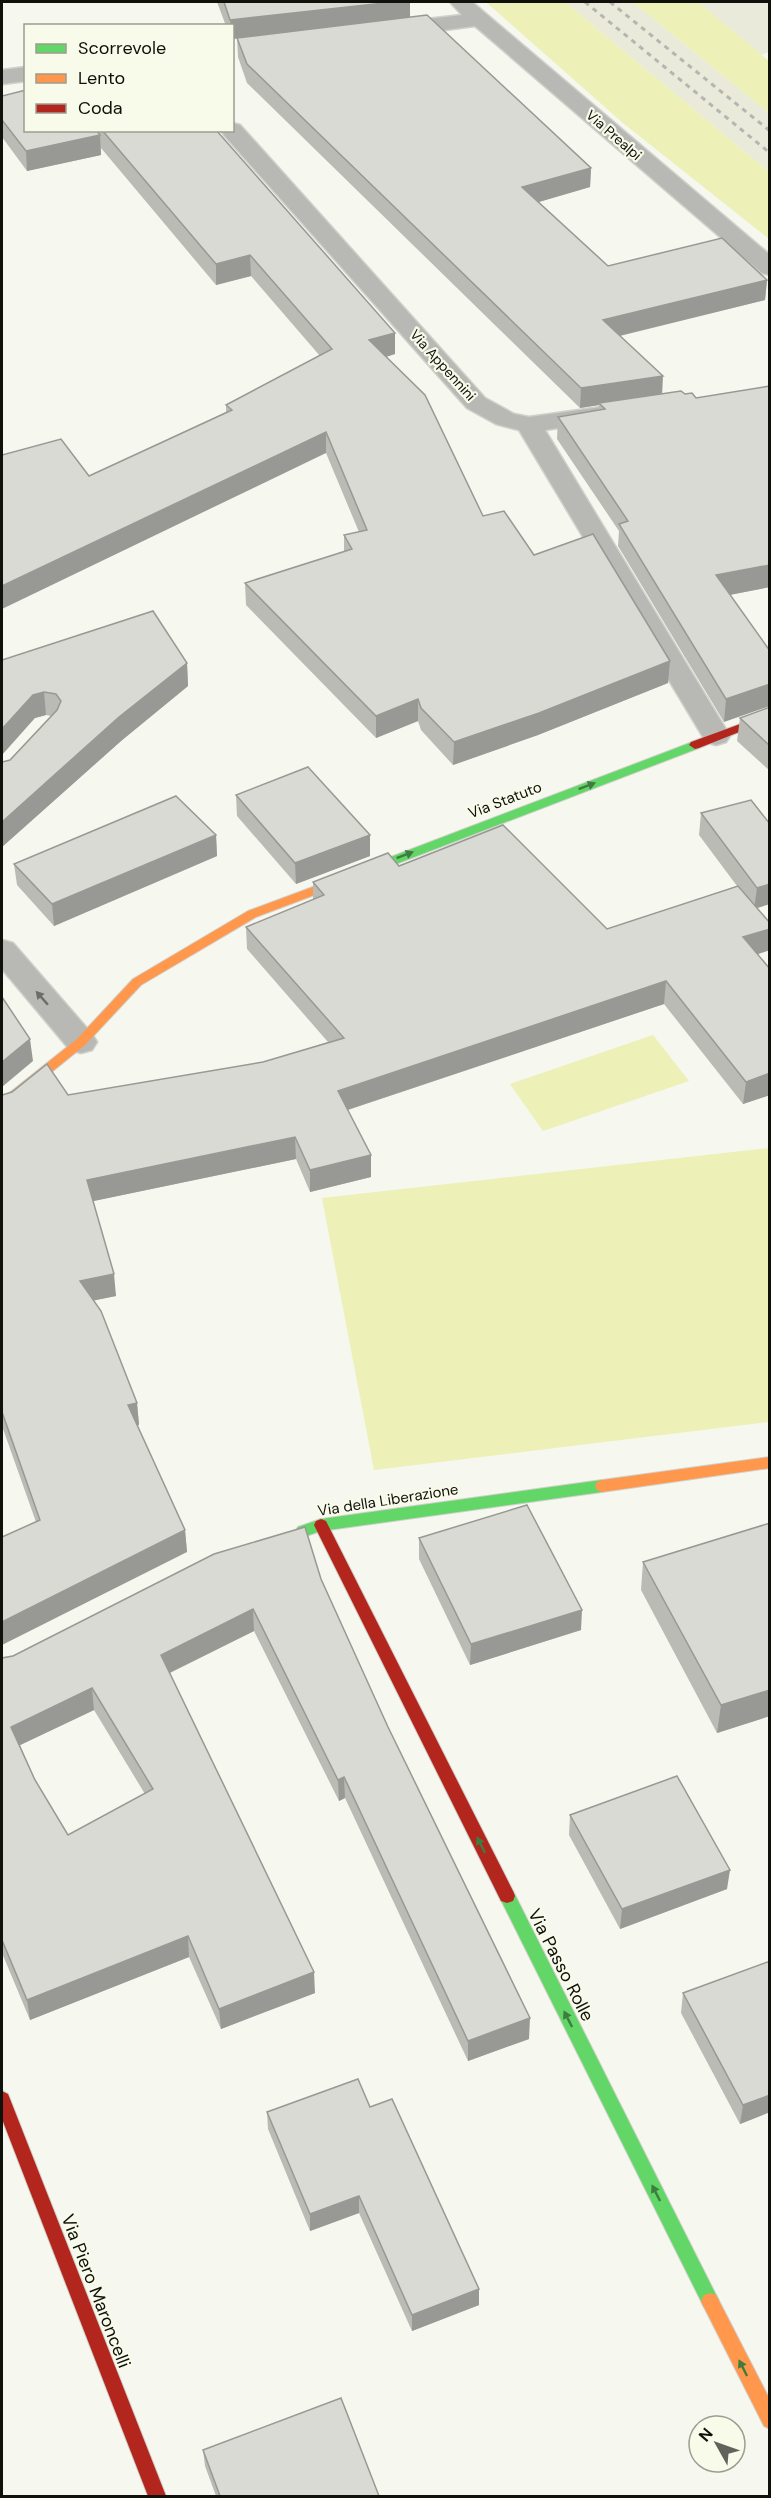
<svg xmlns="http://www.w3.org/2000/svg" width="771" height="2498" font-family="'DM Sans',sans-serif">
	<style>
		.built { fill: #e9ead9 }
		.green { fill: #edf0b7 }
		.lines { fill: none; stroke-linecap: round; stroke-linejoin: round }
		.street-casing { stroke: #d1d1cb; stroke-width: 3 }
		.fast-casing { stroke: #d1d1cb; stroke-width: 2 }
		.slow-casing { stroke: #d1d1cb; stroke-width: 2 }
		.jam-casing { stroke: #d1d1cb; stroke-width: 2 }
		.street { fill: #b8b9b4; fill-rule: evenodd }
		.fast { fill: #63d668; fill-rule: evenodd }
		.slow { fill: #ff974d; fill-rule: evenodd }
		.jam { fill: #b3261e; fill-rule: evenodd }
		.rail { stroke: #b5b6b1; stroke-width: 3; stroke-dasharray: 5 5; stroke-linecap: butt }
		.wall { fill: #bbbbb5; fill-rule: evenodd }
		.shaded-wall { fill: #989994 }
		.building { fill: #d9dad3; stroke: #989994; stroke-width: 1.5; fill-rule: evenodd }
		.oneway { fill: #3e7d3f }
		.oneway2 { fill: #6d6d68 }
		.labels { text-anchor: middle; stroke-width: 4.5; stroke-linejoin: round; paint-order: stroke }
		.far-street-label { font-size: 14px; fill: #11110c; stroke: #f9fbea }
		.street-label { font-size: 15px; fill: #11110c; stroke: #f9fbea }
		.near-street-label { font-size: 18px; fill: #11110c; stroke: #f9fbea }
	</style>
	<rect width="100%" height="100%" fill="#f6f7ee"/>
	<g class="built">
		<polygon points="565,2 633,2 769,113 769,172"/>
		<polygon points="698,2 769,2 769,52 761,55"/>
	</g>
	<g class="green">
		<polygon points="486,2 565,2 769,172 769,239 623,123"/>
		<polygon points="633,2 698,2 769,61 769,113"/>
		<polygon points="653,1035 689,1081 543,1131 510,1084"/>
		<polygon points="769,1148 769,1422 374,1470 322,1198"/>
	</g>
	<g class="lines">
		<defs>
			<g id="street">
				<polygon points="450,2 472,2 770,255 770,275 762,273 475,26 392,37 384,35 381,30 384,25 392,23 462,15"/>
				<polygon points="26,67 26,81 2,84 2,70"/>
				<polygon points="232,123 240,125 485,398 514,414 529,417 601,407 610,410 614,415 610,420 545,430 730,736 726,742 716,745 706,742 519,430 496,424 467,408 224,135 221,130 232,130"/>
				<polygon points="2,940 13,943 92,1034 97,1042 92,1050 81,1053 70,1050 2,969"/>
			</g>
			<g id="fast">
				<polygon points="695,741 701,745 699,748 349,882 341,882 339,879 341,876"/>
				<polygon points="602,1480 607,1482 609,1486 607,1490 602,1492 321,1531 303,1537 298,1535 296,1531 298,1527 321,1519"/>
				<polygon points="507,1889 513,1891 716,2295 719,2301 716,2307 710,2309 704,2307 499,1896 501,1891"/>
			</g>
			<g id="slow">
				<polygon points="345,875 349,876 351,879 349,882 256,917 141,985 85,1045 7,1108 2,1109 2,1099 77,1039 133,979 248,911"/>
				<polygon points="770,1457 770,1468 602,1492 597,1490 595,1486 597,1482 602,1480"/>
				<polygon points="710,2293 716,2295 770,2400 770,2429 764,2426 704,2307 701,2301 704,2295"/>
			</g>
			<g id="jam">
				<polygon points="770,713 770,720 699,748 695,749 689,745 691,742"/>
				<polygon points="321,1519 326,1521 328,1525 513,1891 515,1896 513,1901 507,1903 501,1901 314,1525 316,1521"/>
				<polygon points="2,2091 8,2094 10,2099 166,2496 148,2496 2,2119"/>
			</g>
		</defs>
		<use href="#street" class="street-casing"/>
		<use href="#fast" class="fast-casing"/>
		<use href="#slow" class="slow-casing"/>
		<use href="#jam" class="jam-casing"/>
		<use href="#street" class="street"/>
		<use href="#fast" class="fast"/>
		<use href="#slow" class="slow"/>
		<use href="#jam" class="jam"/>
		<g class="rail">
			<polyline points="585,2 770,153"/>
			<polyline points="610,2 770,131"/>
		</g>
	</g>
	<g class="wall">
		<polygon points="217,2 410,2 410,17 591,168 590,187 538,202 608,266 767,280 765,300 620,336 662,394 685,394 696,398 770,386 770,587 729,595 770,651 724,722 618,546 619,531 557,439 558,417 598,410 599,405 580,408 247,83 238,57 237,38 232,39 232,26 226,26"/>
		<polygon points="2,96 26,130 216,130 395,354 386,357 483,516 670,661 668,683 538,735 453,765 421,730 418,721 376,738 246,605 245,583 344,552 344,535 359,532 326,453 89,476 226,412 226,405 320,356 251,276 216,285 101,148 101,155 27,171 2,137"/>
		<polygon points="2,660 187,663 188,686 121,741 2,847 2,762 10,760 51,716 46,715 35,718"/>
		<polygon points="770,707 770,771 737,741 740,718"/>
		<polygon points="236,795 370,856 296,884 237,816"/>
		<polygon points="701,813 770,824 757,908 770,923 770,950 757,954 770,969 770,1095 743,1104 664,1004 348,1110 371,1177 310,1192 296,1159 93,1201 116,1296 94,1300 137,1403 139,1425 137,1425 185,1530 187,1552 36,1522 2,1426 2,1095 68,1095 263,1062 328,1042 247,949 246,927 313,900 313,882 399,866 607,929 737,886 699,835"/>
		<polygon points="216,835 217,856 54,926 17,885 14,864"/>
		<polygon points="770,1523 770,1716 717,1733 641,1590 643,1562"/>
		<polygon points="419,1538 581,1630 470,1665 419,1559"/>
		<path d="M321,1579L529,2039L468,2061L345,1798L339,1801L254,1631L170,1673L315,1993L221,2029L189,1957L30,2020L2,1953V1658ZM94,1710L145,1794L68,1835L35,1780L20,1745Z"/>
		<polygon points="570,1815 727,1889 620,1929 569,1835"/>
		<polygon points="770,1961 770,2112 740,2124 681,2013 683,1993"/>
		<polygon points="370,2107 479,2305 412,2331 359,2213 310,2231 268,2129 267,2112"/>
		<polygon points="203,2450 379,2496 216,2496 205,2466"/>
	</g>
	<g class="shaded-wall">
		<polygon points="393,2 410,2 410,19 232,39 232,26 231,26 230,20"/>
		<polygon points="100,135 101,155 27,171 26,151"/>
		<polygon points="591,168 590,187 522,207 522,187"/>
		<polygon points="250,255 251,276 216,285 216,264"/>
		<polygon points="767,280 765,300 602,340 603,320"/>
		<polygon points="395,333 395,354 369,362 369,340"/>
		<polygon points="663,376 662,396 599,403 599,405 580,408 581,388"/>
		<polygon points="326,432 326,453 2,609 2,586"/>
		<polygon points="770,565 770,587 714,598 716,575"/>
		<polygon points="670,661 668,683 538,735 453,765 454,742"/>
		<polygon points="187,663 188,686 121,741 2,847 2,822 119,717"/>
		<polygon points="770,684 770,706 724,722 726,699"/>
		<polygon points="44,692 46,715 35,718 2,755 2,729 33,695"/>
		<polygon points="418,699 418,721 376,738 376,716"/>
		<polygon points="216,835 217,856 54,926 52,904"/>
		<polygon points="370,835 370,856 296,884 295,863"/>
		<polygon points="770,884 770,904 754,909 757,888"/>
		<polygon points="770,929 770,950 741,960 743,937"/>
		<polygon points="666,981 664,1004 338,1113 338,1091"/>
		<polygon points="30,1039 33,1061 2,1087 2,1062"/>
		<polygon points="770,1073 770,1095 743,1104 746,1082"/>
		<polygon points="295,1137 296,1159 89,1202 87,1180"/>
		<polygon points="371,1155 371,1177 310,1192 310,1170"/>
		<polygon points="114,1274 116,1296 82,1303 80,1281"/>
		<polygon points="137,1403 139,1425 130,1427 128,1405"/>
		<polygon points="185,1530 187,1552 2,1645 2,1622"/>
		<polygon points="253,1609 254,1631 163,1676 161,1655"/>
		<polygon points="582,1610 581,1630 470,1665 471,1644"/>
		<polygon points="92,1688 94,1710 14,1748 11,1727"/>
		<polygon points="770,1690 770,1716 717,1733 721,1705"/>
		<polygon points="344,1777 345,1798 339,1801 338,1780"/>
		<polygon points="730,1870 727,1889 620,1929 622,1909"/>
		<polygon points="188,1936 189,1957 30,2020 27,2000"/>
		<polygon points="314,1972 315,1993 221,2029 219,2009"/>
		<polygon points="530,2018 529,2039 468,2061 468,2041"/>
		<polygon points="770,2095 770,2112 740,2124 743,2105"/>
		<polygon points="359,2196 359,2213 310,2231 310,2214"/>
		<polygon points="479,2289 479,2305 412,2331 412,2315"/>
	</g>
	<g class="building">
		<polygon points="224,2 393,2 230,20"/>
		<polygon points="427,15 591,168 522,187 608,266 722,238 767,280 603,320 663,376 581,388 247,64 237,38"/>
		<polygon points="26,90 26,130 96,130 100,135 26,151 2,120 2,96"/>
		<polygon points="102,130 216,130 395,333 369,340 425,395 483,516 504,511 534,555 593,534 670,661 539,713 454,742 421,708 418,699 376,716 245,583 352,549 344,535 367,530 326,432 2,586 2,455 61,439 89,476 232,410 226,405 332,349 250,255 216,264"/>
		<polygon points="770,386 770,565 716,575 770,651 770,684 726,699 619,524 628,521 558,417 605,409 599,403 681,391 685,394 692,393 696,398"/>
		<polygon points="153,611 187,663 119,717 2,822 2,762 10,760 57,710 61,701 56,694 44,692 33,695 2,729 2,660"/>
		<polygon points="770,707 770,746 740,718"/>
		<polygon points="308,767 370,835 295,863 236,795"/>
		<polygon points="176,796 216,835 52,904 14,864"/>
		<polygon points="751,800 770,824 770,884 757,888 701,813"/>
		<polygon points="503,825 607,929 738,886 770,923 770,929 743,937 770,969 770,1073 746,1082 666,981 338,1091 371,1155 310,1170 295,1137 87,1180 114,1274 80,1281 101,1311 137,1403 128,1405 185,1530 2,1622 2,1537 40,1520 2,1412 2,1095 12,1092 47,1064 68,1095 263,1062 344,1038 246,927 324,895 313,882 388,853 399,866"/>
		<polygon points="2,997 30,1039 2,1062"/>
		<polygon points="527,1505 582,1610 471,1644 419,1538"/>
		<polygon points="770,1523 770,1690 721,1705 643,1562"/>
		<path d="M305,1527L321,1579L388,1727L530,2018L468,2041L344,1777L338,1780L253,1609L161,1655L314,1972L219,2009L188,1936L27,2000L2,1940V1658L13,1656L214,1554ZM92,1688L153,1789L68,1835L35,1780L11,1727Z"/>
		<polygon points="677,1776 730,1870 622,1909 570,1815"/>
		<polygon points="770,1961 770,2095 743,2105 683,1993"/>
		<polygon points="358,2079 370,2107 392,2099 479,2289 412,2315 359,2196 310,2214 267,2112"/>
		<polygon points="341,2398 379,2496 220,2496 203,2450"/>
	</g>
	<defs><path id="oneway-solid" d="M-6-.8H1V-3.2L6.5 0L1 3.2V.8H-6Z" transform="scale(1.5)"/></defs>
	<g class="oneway">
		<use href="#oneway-solid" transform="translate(587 786) rotate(-21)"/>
		<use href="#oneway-solid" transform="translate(405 855) rotate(-21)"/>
		<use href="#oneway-solid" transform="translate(481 1845) rotate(-117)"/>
		<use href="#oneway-solid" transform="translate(568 2019) rotate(-117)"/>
		<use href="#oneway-solid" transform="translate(656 2193) rotate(-117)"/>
		<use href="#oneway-solid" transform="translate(743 2368) rotate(-117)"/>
	</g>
	<use class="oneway2" href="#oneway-solid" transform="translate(42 998) rotate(-131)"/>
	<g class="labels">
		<g class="far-street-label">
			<text transform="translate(614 135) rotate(41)" y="5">Via Prealpi</text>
			<text transform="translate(443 365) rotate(48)" y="5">Via Appennini</text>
		</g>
		<g class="street-label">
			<text transform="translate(505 800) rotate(-21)" y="5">Via Statuto</text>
			<text transform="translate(388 1500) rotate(-9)" y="5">Via della Liberazione</text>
		</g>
		<g class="near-street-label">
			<text transform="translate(561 1965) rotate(63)" y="6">Via Passo Rolle</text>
			<text transform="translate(96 2291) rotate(69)" y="6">Via Piero Maroncelli</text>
		</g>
	</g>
	<rect width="771" height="2498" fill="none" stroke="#11110c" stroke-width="6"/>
	<rect x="24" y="24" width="210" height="108" fill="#f9fbea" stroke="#9c9d91" stroke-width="1.5"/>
	<rect x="36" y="44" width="30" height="9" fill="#63d668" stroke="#9c9d91" stroke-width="1.5"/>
	<text x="78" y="54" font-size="18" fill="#11110c">Scorrevole</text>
	<rect x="36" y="74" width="30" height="9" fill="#ff974d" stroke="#9c9d91" stroke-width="1.5"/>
	<text x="78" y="84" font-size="18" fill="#11110c">Lento</text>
	<rect x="36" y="104" width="30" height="9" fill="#b3261e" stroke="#9c9d91" stroke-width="1.5"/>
	<text x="78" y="114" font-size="18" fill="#11110c">Coda</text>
	<g transform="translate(717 2444) rotate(310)"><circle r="28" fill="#f9fbea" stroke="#9c9d91" stroke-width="1.5"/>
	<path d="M0-4.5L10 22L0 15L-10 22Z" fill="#61625b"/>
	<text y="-9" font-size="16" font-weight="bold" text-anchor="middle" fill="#11110c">N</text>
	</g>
</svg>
